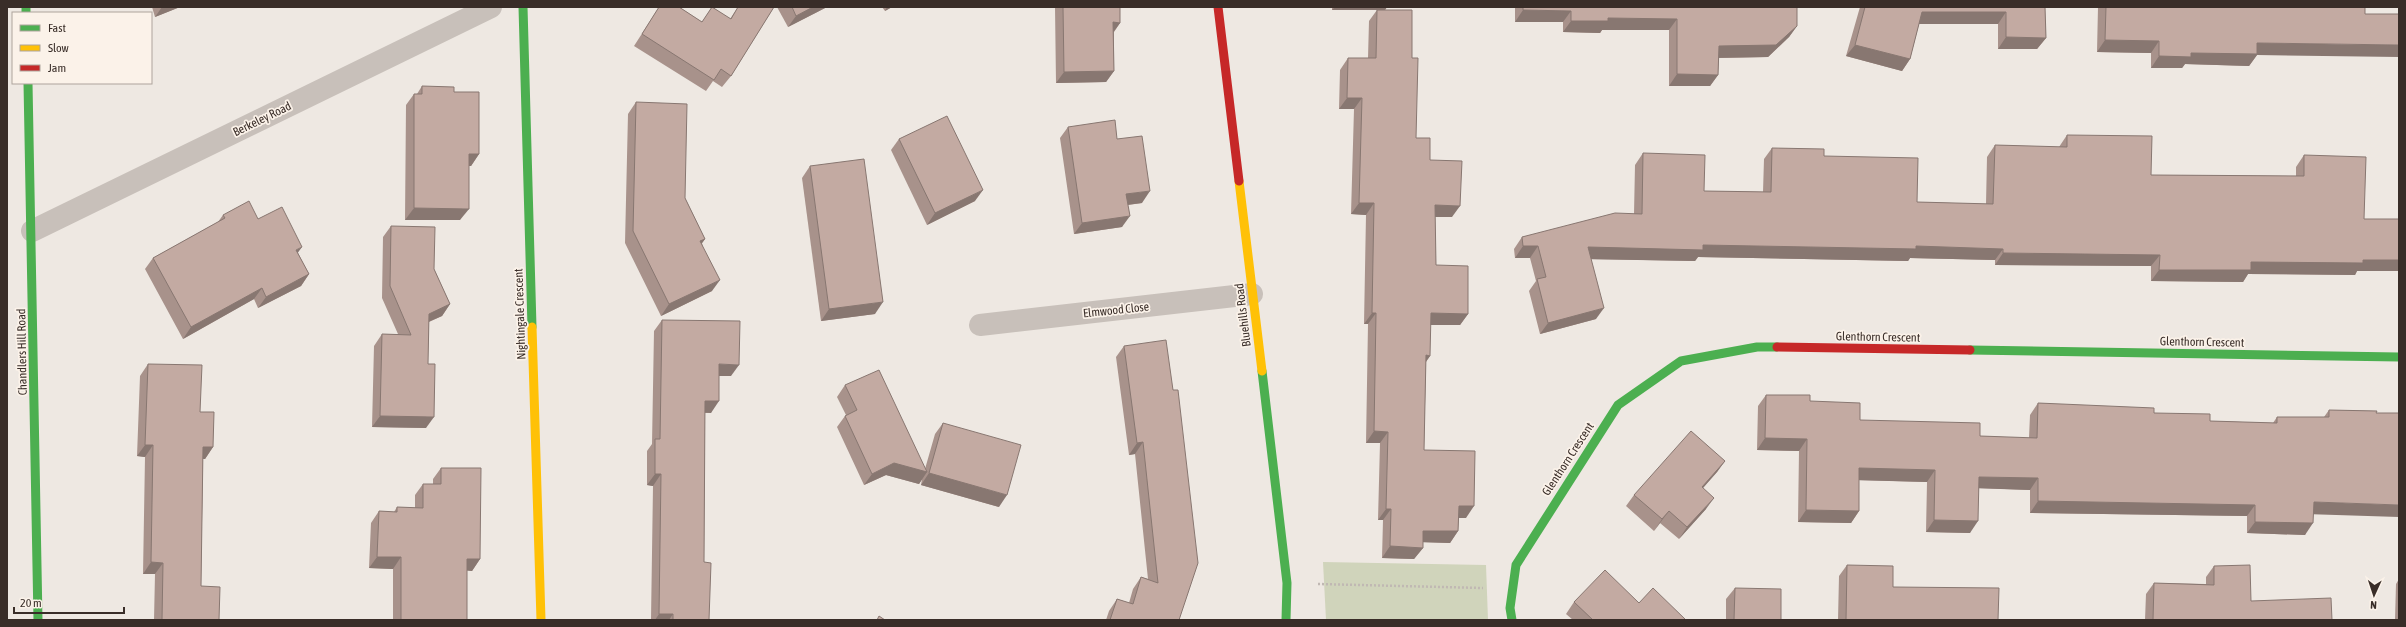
<svg xmlns="http://www.w3.org/2000/svg" width="2406" height="627" font-family="'Asap Condensed',sans-serif">
	<style>
		.green { fill: #d0d4bb }
		.lines { fill: none; stroke-linecap: round; stroke-linejoin: round }
		.path { stroke: #c0b8b3; stroke-width: 2.5; stroke-dasharray: 2 2; stroke-linecap: butt }
		.street { stroke: #c8c0ba; stroke-width: 22 }
		.fast { stroke: #4caf50; stroke-width: 9 }
		.slow { stroke: #ffc107; stroke-width: 9 }
		.jam { stroke: #c62828; stroke-width: 9 }
		.wall { fill: #a8928b }
		.shaded-wall { fill: #887771 }
		.building { fill: #c3aaa2; stroke: #887771 }
		.labels { text-anchor: middle; stroke-width: 3.5; stroke-linejoin: round; paint-order: stroke }
		.street-label { font-size: 12px; fill: #392d28; stroke: #fbf2e9 }
	</style>
	<rect width="100%" height="100%" fill="#eee8e2"/>
	<polygon class="green" points="1323,562 1486,565 1488,620 1326,620"/>
	<g class="lines">
		<polyline class="path" points="1318,584 1483,588"/>
		<g class="street">
			<polyline points="32,231 491,7"/>
			<polyline points="980,325 1252,294"/>
		</g>
		<g class="fast">
			<polyline points="26,7 26,13"/>
			<polyline points="523,7 532,327"/>
			<polyline points="28,83 38,620"/>
			<polyline points="1970,350 2399,357"/>
			<polyline points="1262,371 1287,583 1286,620"/>
			<polyline points="1512,620 1510,608 1516,565 1618,405 1681,361 1757,347 1777,347"/>
		</g>
		<g class="slow">
			<polyline points="1239,181 1262,371"/>
			<polyline points="532,327 541,620"/>
		</g>
		<g class="jam">
			<polyline points="1218,7 1239,181"/>
			<polyline points="1777,347 1970,350"/>
		</g>
	</g>
	<g class="wall">
		<polygon points="152,7 180,7 155,17"/>
		<polygon points="659,7 679,7 702,22 712,7 730,19 738,7 774,7 731,76 722,87 713,81 706,91 634,46"/>
		<polygon points="777,7 827,7 788,27"/>
		<polygon points="882,7 892,7 885,11"/>
		<polygon points="1055,7 1120,7 1120,23 1114,32 1114,71 1106,82 1056,83"/>
		<polygon points="1332,7 1387,7 1385,10 1412,58 1416,138 1430,160 1452,217 1435,217 1436,265 1468,314 1460,325 1430,325 1430,356 1426,362 1424,450 1466,518 1459,518 1458,531 1450,543 1423,542 1423,548 1414,559 1382,558 1383,520 1378,520 1380,443 1366,443 1368,324 1364,324 1366,215 1351,214 1354,109 1339,109 1340,70 1348,58 1368,58 1369,21 1377,10 1332,10"/>
		<polygon points="1515,7 1797,7 1797,26 1789,37 1768,57 1719,58 1718,75 1710,86 1669,86 1669,30 1602,30 1600,33 1563,32 1563,22 1515,22"/>
		<polygon points="1860,7 2045,7 2046,38 2037,49 1998,49 1998,24 1919,24 1910,59 1902,71 1846,56"/>
		<polygon points="2098,7 2365,7 2257,55 2249,66 2185,64 2182,68 2151,68 2151,53 2097,52"/>
		<polygon points="422,86 454,92 479,154 471,166 469,166 460,220 405,220 406,105 414,94 417,94"/>
		<polygon points="636,102 685,198 705,239 702,243 712,291 661,316 625,243 628,114"/>
		<polygon points="1068,127 1142,203 1128,205 1122,227 1074,234 1060,138"/>
		<polygon points="2067,135 2151,175 2296,176 2296,167 2304,155 2364,219 2399,219 2399,271 2357,271 2355,275 2248,274 2243,282 2151,281 2151,266 1995,265 1995,260 1910,258 1908,261 1698,257 1695,261 1591,259 1596,319 1540,334 1529,291 1536,281 1530,258 1515,258 1514,249 1522,237 1634,214 1635,165 1643,153 1704,191 1763,192 1764,159 1772,148 1824,156 1917,202 1986,204 1987,157 1995,145 2059,147"/>
		<polygon points="899,139 975,201 927,225 891,150"/>
		<polygon points="810,166 875,314 821,321 802,178"/>
		<polygon points="223,215 298,253 309,274 301,286 258,308 254,299 183,339 145,269 153,258 218,222"/>
		<polygon points="391,226 434,269 450,304 442,316 429,322 426,428 372,427 374,346 382,334 398,334 382,298 383,237"/>
		<polygon points="662,320 731,376 719,376 711,413 705,413 704,562 709,620 651,620 653,486 647,485 647,451 652,444 654,331"/>
		<polygon points="1124,346 1179,620 1106,620 1109,611 1117,599 1129,603 1133,589 1141,577 1148,579 1135,454 1129,455 1116,357"/>
		<polygon points="148,364 200,412 213,447 205,459 203,459 201,586 219,620 154,620 155,574 143,574 145,457 137,456 140,376"/>
		<polygon points="845,385 925,469 935,434 943,423 999,507 921,485 922,479 919,484 886,475 864,485 837,427 845,416 846,415 837,397"/>
		<polygon points="1766,395 1810,401 1860,420 1980,436 2029,438 2030,415 2038,403 2154,413 2210,421 2273,423 2277,417 2324,417 2329,410 2377,411 2313,514 2305,535 2247,533 2247,516 2030,513 2030,490 1979,488 1970,533 1926,532 1927,482 1859,480 1859,511 1851,523 1798,522 1799,451 1757,450 1758,406"/>
		<polygon points="1725,461 1717,472 1703,488 1706,509 1679,539 1660,523 1654,531 1626,506 1634,495"/>
		<polygon points="441,468 480,559 472,571 467,570 467,620 393,620 393,569 369,568 371,523 379,511 394,512 397,507 415,508 415,495 423,484 433,484 433,479"/>
		<polygon points="1847,565 1893,587 1998,620 1838,620 1839,576"/>
		<polygon points="2214,566 2251,601 2332,620 2145,620 2146,594 2154,583 2206,584 2206,577"/>
		<polygon points="2399,579 2399,620 2395,620 2396,584"/>
		<polygon points="1735,588 1781,620 1726,620 1726,599"/>
		<polygon points="1574,602 1639,603 1686,620 1573,620 1566,614"/>
	</g>
	<g class="shaded-wall">
		<polygon points="162,7 180,7 155,17"/>
		<polygon points="813,7 827,7 788,27 796,16"/>
		<polygon points="887,7 892,7 885,11"/>
		<polygon points="1335,7 1387,7 1385,10 1332,10"/>
		<polygon points="1523,10 1571,11 1563,22 1515,22"/>
		<polygon points="1922,12 2006,12 1998,24 1914,24"/>
		<polygon points="1608,18 1677,19 1669,30 1602,30 1600,33 1563,32 1571,21"/>
		<polygon points="1113,22 1120,23 1112,34"/>
		<polygon points="1797,26 1789,37 1768,57 1711,58 1719,46"/>
		<polygon points="2006,37 2046,38 2037,49 1998,49"/>
		<polygon points="2105,40 2159,41 2151,53 2097,52"/>
		<polygon points="2257,43 2399,45 2399,57 2257,55 2249,66 2185,64 2182,68 2151,68 2159,56 2191,53"/>
		<polygon points="1855,45 1910,59 1902,71 1846,56"/>
		<polygon points="1114,71 1106,82 1056,83 1064,72"/>
		<polygon points="1677,74 1718,75 1710,86 1669,86"/>
		<polygon points="1347,98 1362,98 1354,109 1339,109"/>
		<polygon points="469,154 479,154 471,166 461,166"/>
		<polygon points="983,190 975,201 927,225 935,213"/>
		<polygon points="1150,191 1142,203 1118,206 1126,194"/>
		<polygon points="1359,203 1374,203 1366,215 1351,214"/>
		<polygon points="1435,205 1460,206 1452,217 1427,217"/>
		<polygon points="414,208 469,209 460,220 405,220"/>
		<polygon points="1130,216 1122,227 1074,234 1082,223"/>
		<polygon points="705,239 697,250 700,241"/>
		<polygon points="1703,245 1916,246 2003,249 1995,260 1910,258 1908,261 1698,257 1695,261 1580,259 1588,247"/>
		<polygon points="1523,246 1538,246 1530,258 1515,258"/>
		<polygon points="302,247 294,258 296,250"/>
		<polygon points="2003,253 2160,255 2151,266 1995,265"/>
		<polygon points="2363,260 2399,260 2399,271 2357,271 2355,275 2248,274 2243,282 2151,281 2159,270 2251,262"/>
		<polygon points="309,274 301,286 258,308 266,297"/>
		<polygon points="720,280 712,291 661,316 669,304"/>
		<polygon points="262,288 254,299 183,339 191,327"/>
		<polygon points="883,302 875,314 821,321 829,309"/>
		<polygon points="450,304 442,316 421,325 429,314"/>
		<polygon points="1604,308 1596,319 1540,334 1548,323"/>
		<polygon points="1372,313 1376,313 1368,324 1364,324"/>
		<polygon points="1431,313 1468,314 1460,325 1423,325"/>
		<polygon points="1426,355 1430,356 1422,367"/>
		<polygon points="719,364 739,365 731,376 711,376"/>
		<polygon points="705,401 719,401 711,413 697,412"/>
		<polygon points="380,416 434,417 426,428 372,427"/>
		<polygon points="1374,431 1388,432 1380,443 1366,443"/>
		<polygon points="1765,438 1807,439 1799,451 1757,450"/>
		<polygon points="1143,442 1135,454 1129,455 1137,443"/>
		<polygon points="145,445 153,445 145,457 137,456"/>
		<polygon points="203,447 213,447 205,459 195,458"/>
		<polygon points="1725,461 1717,472 1694,498 1702,487"/>
		<polygon points="894,463 927,472 919,484 886,475 864,485 872,474"/>
		<polygon points="1859,468 1935,470 1927,482 1851,480"/>
		<polygon points="929,473 1007,495 999,507 921,485"/>
		<polygon points="655,474 661,474 653,486 647,485"/>
		<polygon points="1979,477 2038,478 2030,490 1971,488"/>
		<polygon points="1714,498 1706,509 1679,539 1687,527"/>
		<polygon points="2038,501 2255,505 2247,516 2030,513"/>
		<polygon points="2314,502 2399,505 2399,517 2305,514"/>
		<polygon points="1459,506 1474,506 1466,518 1451,518"/>
		<polygon points="1386,509 1391,509 1383,520 1378,520"/>
		<polygon points="1806,510 1859,511 1851,523 1798,522"/>
		<polygon points="1669,511 1654,531 1662,519"/>
		<polygon points="1934,520 1978,521 1970,533 1926,532"/>
		<polygon points="2255,522 2313,523 2305,535 2247,533"/>
		<polygon points="1423,531 1458,531 1450,543 1415,542"/>
		<polygon points="1390,546 1423,548 1414,559 1382,558"/>
		<polygon points="377,557 401,557 393,569 369,568"/>
		<polygon points="467,559 480,559 472,571 459,570"/>
		<polygon points="151,562 163,563 155,574 143,574"/>
		<polygon points="659,614 673,614 669,620 655,620"/>
	</g>
	<g class="building">
		<polygon points="659,7 679,7 702,22 712,7 731,19 738,7 774,7 731,76 721,69 714,80 642,34"/>
		<polygon points="792,7 813,7 796,16"/>
		<polygon points="1063,7 1120,7 1120,23 1113,22 1114,71 1064,72"/>
		<polygon points="1523,7 1797,7 1797,26 1776,45 1719,46 1718,75 1677,74 1677,19 1608,18 1608,21 1571,21 1571,11 1523,10"/>
		<polygon points="1865,7 2045,7 2046,38 2006,37 2006,12 1922,12 1910,59 1855,45"/>
		<polygon points="2106,7 2365,7 2365,14 2399,14 2399,45 2257,43 2257,54 2191,53 2191,57 2159,56 2159,41 2105,40"/>
		<polygon points="1377,10 1412,10 1412,58 1418,58 1416,138 1430,138 1430,160 1462,161 1460,206 1435,205 1436,265 1468,266 1468,314 1431,313 1430,356 1426,355 1424,450 1475,451 1474,506 1459,506 1458,531 1423,531 1423,548 1390,546 1391,509 1386,509 1388,432 1374,431 1376,313 1372,313 1374,203 1359,203 1362,98 1347,98 1348,58 1376,58"/>
		<polygon points="422,86 454,87 454,92 479,92 479,154 469,154 469,209 414,208 414,94 422,94"/>
		<polygon points="636,102 687,104 685,198 705,239 700,241 720,280 669,304 633,231"/>
		<polygon points="947,116 983,190 935,213 899,139"/>
		<polygon points="1115,120 1117,139 1142,136 1150,191 1126,194 1130,216 1082,223 1068,127"/>
		<polygon points="2067,135 2152,136 2151,175 2304,176 2304,155 2366,157 2364,219 2399,219 2399,260 2363,260 2363,263 2251,262 2251,270 2159,270 2160,255 2003,253 2003,249 1916,246 1916,249 1703,245 1703,250 1588,247 1604,308 1548,323 1537,279 1546,277 1538,246 1523,246 1522,237 1615,213 1642,214 1643,153 1705,155 1704,191 1771,192 1772,148 1824,149 1824,156 1918,158 1917,202 1993,204 1995,145 2067,147"/>
		<polygon points="864,159 883,302 829,309 810,166"/>
		<polygon points="249,201 258,219 282,207 302,247 296,250 309,274 266,297 262,288 191,327 153,258 225,218 223,215"/>
		<polygon points="391,226 435,227 434,269 450,304 429,314 428,364 435,364 434,417 380,416 382,334 411,335 390,286"/>
		<polygon points="662,320 740,321 739,365 719,364 719,401 705,401 704,562 711,563 709,620 673,620 673,614 659,614 661,474 655,474 655,439 660,439"/>
		<polygon points="1166,340 1173,390 1178,390 1198,563 1179,620 1110,620 1117,599 1133,604 1141,577 1158,583 1143,442 1137,443 1124,346"/>
		<polygon points="148,364 202,365 200,412 214,412 213,447 203,447 201,586 220,587 219,620 162,620 163,563 151,562 153,445 145,445"/>
		<polygon points="879,370 927,472 894,463 872,474 845,416 857,410 845,385"/>
		<polygon points="1766,395 1810,395 1810,401 1860,403 1860,420 1980,423 1980,436 2037,438 2038,403 2154,408 2154,413 2210,414 2210,421 2277,423 2277,417 2329,417 2329,410 2377,411 2376,413 2399,413 2399,505 2314,502 2313,523 2255,522 2255,505 2038,501 2038,478 1979,477 1978,521 1934,520 1935,470 1859,468 1859,511 1806,510 1807,439 1765,438"/>
		<polygon points="943,423 1021,445 1007,495 929,473"/>
		<polygon points="1691,431 1725,461 1702,487 1714,498 1687,527 1669,511 1662,519 1634,495"/>
		<polygon points="441,468 481,468 480,559 467,559 467,620 401,620 401,557 377,557 379,511 397,512 397,507 423,508 423,484 441,484"/>
		<polygon points="1847,565 1893,566 1893,587 1999,588 1998,620 1846,620"/>
		<polygon points="2250,565 2251,601 2331,598 2332,620 2153,620 2154,583 2214,585 2214,566"/>
		<polygon points="1605,570 1639,603 1653,588 1686,620 1593,620 1574,602"/>
		<polygon points="1735,588 1781,589 1781,620 1734,620"/>
		<polygon points="879,616 885,620 877,620"/>
	</g>
	<g class="labels">
		<g class="street-label">
			<text transform="translate(262 119) rotate(-26)" y="4">Berkeley Road</text>
			<text transform="translate(1116 310) rotate(-6)" y="4">Elmwood Close</text>
			<text transform="translate(520 314) rotate(-92)" y="4">Nightingale Crescent</text>
			<text transform="translate(1243 315) rotate(-97)" y="4">Bluehills Road</text>
			<text transform="translate(1878 337) rotate(1)" y="4">Glenthorn Crescent</text>
			<text transform="translate(2202 342) rotate(1)" y="4">Glenthorn Crescent</text>
			<text transform="translate(22 352) rotate(-91)" y="4">Chandlers Hill Road</text>
			<text transform="translate(1568 459) rotate(-57)" y="4">Glenthorn Crescent</text>
		</g>
	</g>
	<rect width="2406" height="627" fill="none" stroke="#392d28" stroke-width="16"/>
	<rect x="12" y="12" width="140" height="72" fill="#fbf2e9" stroke="#ada39c"/>
	<rect x="20" y="25" width="20" height="6" fill="#4caf50" stroke="#ada39c"/>
	<text x="48" y="32" font-size="12" fill="#392d28">Fast</text>
	<rect x="20" y="45" width="20" height="6" fill="#ffc107" stroke="#ada39c"/>
	<text x="48" y="52" font-size="12" fill="#392d28">Slow</text>
	<rect x="20" y="65" width="20" height="6" fill="#c62828" stroke="#ada39c"/>
	<text x="48" y="72" font-size="12" fill="#392d28">Jam</text>
	<g transform="translate(2374 595) rotate(183)" stroke="#fbf2e9" stroke-width="3" paint-order="stroke">
	<path d="M0-3L7 15L0 10L-7 15Z" fill="#392d28"/>
	<text y="-6" font-size="11" font-weight="bold" text-anchor="middle" fill="#392d28">N</text>
	</g>
	<path d="M14 607v6h110v-6" fill="none" stroke="#392d28" stroke-width="2"/>
	<text x="20" y="607" font-size="12" fill="#392d28" stroke="#fbf2e9" stroke-width="3" paint-order="stroke">20 m</text>
</svg>
